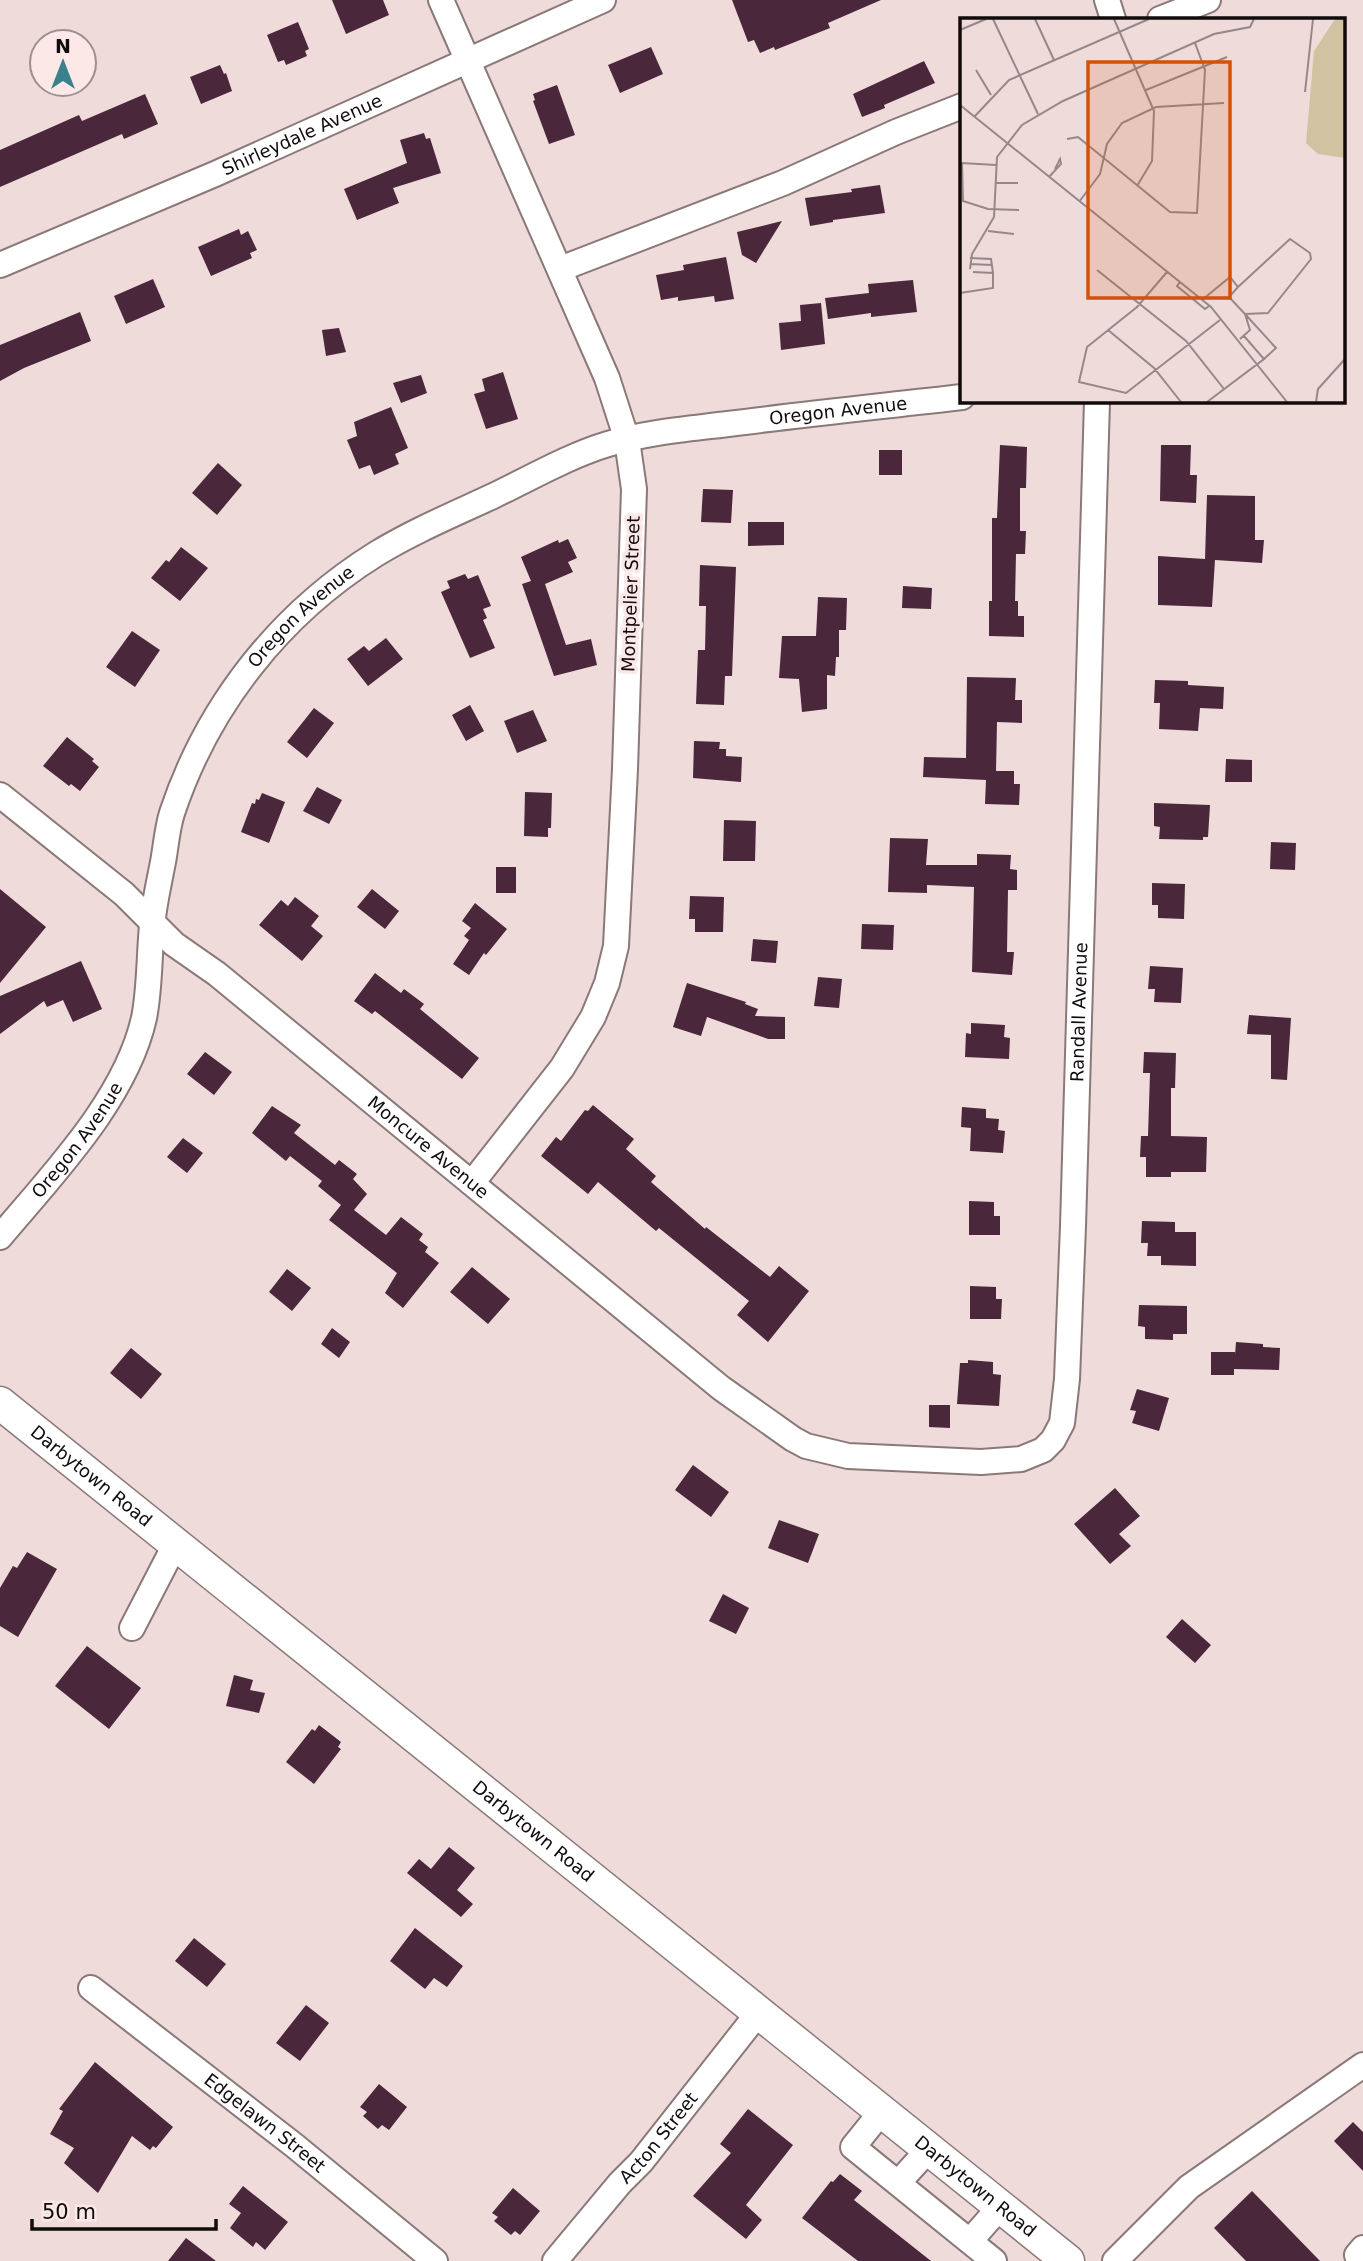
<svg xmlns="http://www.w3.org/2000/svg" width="1363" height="2261" font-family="'DejaVu Sans',sans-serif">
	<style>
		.building { fill: #4b273b }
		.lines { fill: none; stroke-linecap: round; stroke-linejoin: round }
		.minor-casing { stroke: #8a7978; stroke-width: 28 }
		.major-casing { stroke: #8a7978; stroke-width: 35 }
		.minor { stroke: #fff; stroke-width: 24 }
		.major { stroke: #fff; stroke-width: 32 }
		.labels { text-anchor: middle; stroke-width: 7; stroke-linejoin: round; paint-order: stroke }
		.street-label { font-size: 18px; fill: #110b0b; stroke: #fbe8e7 }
		.inset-road { fill: none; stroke: #968887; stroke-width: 2 }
		.view { fill: #d2510c; fill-opacity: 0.15; stroke: #d2510c; stroke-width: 3.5 }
		.inset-edge { fill: none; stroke: #110b0b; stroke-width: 3.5 }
	</style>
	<rect width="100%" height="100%" fill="#eedbda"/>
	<g class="building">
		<polygon points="332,0 383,0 389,15 346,34"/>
		<polygon points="732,0 881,0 828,23 830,28 775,50 774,47 760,53 754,40 748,42"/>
		<polygon points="298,22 309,49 305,51 307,56 286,65 284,60 278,62 267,35"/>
		<polygon points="651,47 663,74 620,93 608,65"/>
		<polygon points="924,61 935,83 884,105 885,108 862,117 853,94"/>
		<polygon points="220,65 224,74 226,73 232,91 201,104 190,77"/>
		<polygon points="557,85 575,135 549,144 533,101 535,100 533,94"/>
		<polygon points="145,94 158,124 124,139 122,134 0,187 0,150 79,115 82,121"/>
		<polygon points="424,133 426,139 430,138 441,173 393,188 399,203 357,220 344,189 407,163 400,140"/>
		<polygon points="880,185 885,213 833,220 833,222 810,226 805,198 852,192 851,189"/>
		<polygon points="782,221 756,263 742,255 737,232"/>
		<polygon points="239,229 241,235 248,231 257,250 250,253 252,258 211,276 198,247"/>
		<polygon points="726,257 734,299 715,302 714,296 678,301 678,297 661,300 656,275 684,270 683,265"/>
		<polygon points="153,279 165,307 126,324 114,296"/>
		<polygon points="913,280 917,312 871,317 871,313 828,319 825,298 869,293 868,284"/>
		<polygon points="821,303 825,344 781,350 779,323 801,321 800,305"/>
		<polygon points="80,312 91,341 24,368 0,381 0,345"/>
		<polygon points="339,328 346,352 326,356 322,330"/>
		<polygon points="503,372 518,419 486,429 474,394 485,391 482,379"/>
		<polygon points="421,375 427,393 401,403 393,383"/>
		<polygon points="391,407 408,448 395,454 399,464 374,475 370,465 359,469 347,440 357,436 354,422"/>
		<polygon points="1000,445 1027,447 1026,488 1020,488 1020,531 1026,531 1025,554 1016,554 1015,601 1018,601 1018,616 1024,616 1024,637 989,636 989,601 992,601 992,518 997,518"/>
		<polygon points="1161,445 1191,445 1190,475 1197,475 1196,503 1160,501"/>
		<rect x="879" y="450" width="23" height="25"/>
		<polygon points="218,463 242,485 217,515 192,493"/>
		<polygon points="703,489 733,490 731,523 701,522"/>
		<polygon points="1207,495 1255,496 1255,540 1264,540 1262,563 1215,560 1212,607 1158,605 1158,556 1205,559"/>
		<polygon points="748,522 784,522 784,545 748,546"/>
		<polygon points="568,539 577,558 568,562 573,572 545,584 566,645 591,639 597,665 554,676 522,584 531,581 521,557 558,540 559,543"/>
		<polygon points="181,547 208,568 180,601 151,578 166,560 169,562"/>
		<polygon points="700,565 736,567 732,676 725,676 724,705 696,704 698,650 705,650 706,606 699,606"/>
		<polygon points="465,574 468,579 478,575 491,606 483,609 487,618 483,620 495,648 470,658 441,592 450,588 447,581"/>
		<polygon points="903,586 932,588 931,609 902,608"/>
		<polygon points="818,597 847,598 846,630 839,630 839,657 836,657 835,676 827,675 827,709 802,712 799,679 779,678 782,636 816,636"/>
		<polygon points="132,631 160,650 135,687 106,667"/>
		<polygon points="386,638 403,659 368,686 347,659 364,646 369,651"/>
		<polygon points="967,677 1016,678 1015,700 1022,700 1022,723 997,722 996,771 1014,771 1014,784 1020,784 1019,805 985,804 986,780 923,777 924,757 966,758"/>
		<polygon points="1155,680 1188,681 1188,685 1224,687 1223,709 1200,708 1198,731 1159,729 1160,703 1154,703"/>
		<polygon points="470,705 484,731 466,741 452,715"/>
		<polygon points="314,708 334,723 307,758 287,742"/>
		<polygon points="533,710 547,741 517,753 504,721"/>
		<polygon points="67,737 94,759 92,761 99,767 80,791 71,784 69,786 43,766"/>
		<polygon points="694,741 720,742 719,749 726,749 726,756 742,757 741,782 693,778"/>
		<polygon points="1226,759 1252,760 1252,782 1225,782"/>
		<polygon points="317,787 342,800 329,824 303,811"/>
		<polygon points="525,792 552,793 551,828 548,828 548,837 524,836"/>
		<polygon points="262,793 285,802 269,843 241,832 252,803 255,804 256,799 259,800"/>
		<polygon points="1154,803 1210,805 1208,837 1203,837 1203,840 1159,839 1160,827 1154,826"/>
		<polygon points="724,820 756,821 755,861 723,861"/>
		<polygon points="890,838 928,839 926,865 977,865 977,854 1011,855 1010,869 1017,870 1017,890 1008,890 1007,952 1014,952 1012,975 972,972 974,887 927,885 927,893 888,892"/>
		<polygon points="1271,842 1296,843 1295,870 1270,869"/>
		<rect x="496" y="867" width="20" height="26"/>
		<polygon points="1152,883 1185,884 1184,919 1158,918 1158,905 1152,905"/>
		<polygon points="0,889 46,927 0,983"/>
		<polygon points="372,889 399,911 385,929 357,907"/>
		<polygon points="690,896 724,897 723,932 695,932 695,919 689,919"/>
		<polygon points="295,897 319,916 311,926 323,936 302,961 259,925 281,900 288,906"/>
		<polygon points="475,903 507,929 486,955 484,953 469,975 453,964 469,940 464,936 471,928 462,921"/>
		<polygon points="862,924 894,925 893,950 861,949"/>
		<polygon points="753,939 778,941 776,963 751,961"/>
		<polygon points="81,961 102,1009 73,1022 63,1000 47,1007 44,1001 0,1034 0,996"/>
		<polygon points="1150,966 1183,968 1181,1003 1154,1002 1155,989 1148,989"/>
		<polygon points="375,973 401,993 404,989 424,1004 420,1009 479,1058 462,1079 375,1011 372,1014 354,1001"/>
		<polygon points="818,977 842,979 839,1008 814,1006"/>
		<polygon points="687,983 746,1002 745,1004 758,1009 755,1016 785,1017 785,1039 768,1039 707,1017 701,1036 673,1027"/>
		<polygon points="1249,1015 1291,1018 1287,1080 1271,1079 1271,1035 1247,1034"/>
		<polygon points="971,1023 1005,1025 1004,1037 1010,1038 1009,1059 965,1057 966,1033 971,1034"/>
		<polygon points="205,1052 232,1072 214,1095 187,1074"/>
		<polygon points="1144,1052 1176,1053 1175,1088 1171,1088 1171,1136 1207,1137 1206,1172 1171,1172 1171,1177 1146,1177 1146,1157 1140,1157 1141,1136 1148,1136 1150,1073 1143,1073"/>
		<polygon points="593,1105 634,1139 626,1149 656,1176 651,1182 705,1229 706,1227 770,1277 779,1266 809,1291 768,1342 737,1315 749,1301 659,1228 656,1231 598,1182 588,1194 541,1156 556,1137 561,1141 585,1110 588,1111"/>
		<polygon points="272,1106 301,1125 294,1133 335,1165 339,1160 357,1174 353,1179 367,1194 354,1210 386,1235 401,1217 423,1234 419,1240 428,1247 425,1252 439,1263 403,1308 385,1293 397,1273 329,1220 341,1205 318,1186 322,1181 290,1156 286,1161 252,1133"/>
		<polygon points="962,1107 986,1109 986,1118 999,1119 998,1130 1005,1131 1003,1153 970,1151 971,1128 961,1127"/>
		<polygon points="183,1138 203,1153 187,1173 167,1157"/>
		<polygon points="969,1201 994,1202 994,1216 1000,1216 1000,1235 969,1235"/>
		<polygon points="1142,1221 1175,1222 1175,1232 1196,1232 1196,1266 1161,1265 1161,1256 1147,1256 1148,1243 1141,1243"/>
		<polygon points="472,1267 510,1299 488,1324 450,1292"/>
		<polygon points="287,1269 311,1288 292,1311 269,1292"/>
		<polygon points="970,1286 996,1287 996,1299 1002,1299 1001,1319 970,1319"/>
		<polygon points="1139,1305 1187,1306 1187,1334 1173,1334 1173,1340 1145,1339 1145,1327 1138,1326"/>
		<polygon points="332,1328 350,1342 339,1358 321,1344"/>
		<polygon points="1236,1342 1263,1344 1263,1347 1280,1348 1279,1370 1234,1369 1234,1375 1211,1375 1211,1352 1235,1352 1235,1355"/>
		<polygon points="131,1348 162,1374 141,1399 110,1373"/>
		<polygon points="968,1360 993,1362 993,1374 1001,1375 999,1406 957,1404 960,1363 968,1363"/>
		<polygon points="1137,1389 1169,1398 1159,1431 1132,1423 1136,1411 1130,1410"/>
		<polygon points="929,1405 950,1405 950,1428 929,1427"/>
		<polygon points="693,1465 729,1492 711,1517 675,1490"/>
		<polygon points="1115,1488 1140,1516 1119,1534 1131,1546 1110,1564 1074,1524"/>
		<polygon points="779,1520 819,1534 808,1563 768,1548"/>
		<polygon points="27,1552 57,1569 18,1637 0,1626 0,1588 13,1566 17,1568"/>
		<polygon points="723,1594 749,1608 736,1634 709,1621"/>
		<polygon points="1182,1619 1211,1645 1195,1663 1166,1637"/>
		<polygon points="87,1646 141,1688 109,1729 55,1686"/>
		<polygon points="234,1675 253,1680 250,1690 265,1693 259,1713 226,1706"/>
		<polygon points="319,1725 341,1742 338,1747 341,1749 314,1784 286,1762 312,1729 315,1731"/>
		<polygon points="449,1847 475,1868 457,1890 473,1904 461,1917 407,1873 419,1859 431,1869"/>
		<polygon points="415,1928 463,1966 447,1987 434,1978 425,1989 390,1961"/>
		<polygon points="194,1938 226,1964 207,1987 175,1961"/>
		<polygon points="306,2005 329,2023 300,2061 276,2043"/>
		<polygon points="95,2062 173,2127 156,2148 153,2146 150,2150 132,2136 98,2193 64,2163 74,2148 50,2134 63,2111 59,2109"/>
		<polygon points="379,2084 407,2107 389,2130 382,2125 378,2129 363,2116 367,2112 360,2107"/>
		<polygon points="748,2109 793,2145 746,2205 762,2220 746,2239 693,2196 731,2153 720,2144"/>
		<polygon points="1353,2122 1363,2132 1363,2171 1334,2141"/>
		<polygon points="840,2174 862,2191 854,2200 931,2261 858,2261 802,2218 831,2181 833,2182"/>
		<polygon points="243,2186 288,2222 265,2250 256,2242 253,2247 230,2228 241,2213 229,2204"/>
		<polygon points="513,2188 540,2211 520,2235 515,2231 511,2235 494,2221 498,2217 492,2213"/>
		<polygon points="1252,2191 1320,2261 1246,2261 1214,2228"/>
		<polygon points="186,2238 216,2261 168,2261"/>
	</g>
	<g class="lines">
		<defs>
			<g id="minor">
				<polyline points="441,0 607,378 627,440 634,489 625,769 616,946 607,983 593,1017 562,1068 472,1183"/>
				<polyline points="1107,0 1113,19"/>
				<polyline points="1160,19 1208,0"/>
				<path id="s1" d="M0,265L215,174L603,0"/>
				<polyline points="560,269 783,183 896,132 962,106"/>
				<path id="s2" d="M0,795L124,894L174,944L217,974L721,1388L793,1439L806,1446L848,1456L981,1462L1021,1459L1043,1450L1053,1440L1062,1423L1067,1379L1073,1226L1097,401"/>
				<path id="s3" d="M0,1237C52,1175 126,1099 144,1018C150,988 149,956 152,926C154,904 159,883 163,862C166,846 167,829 172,813C208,705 280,614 376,554C412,532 452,515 491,497C529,479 568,456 608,444C647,432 688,429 728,424C806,414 884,406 962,397"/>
				<polyline points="132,1628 176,1543"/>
				<path id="s4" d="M91,1988L295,2146L435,2261"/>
				<polyline points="882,2111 853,2147 994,2261"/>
				<polyline points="898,2183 929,2149"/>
				<polyline points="970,2241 1000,2207"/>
				<path id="s5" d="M555,2261L620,2183L641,2162L759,2012"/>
				<polyline points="1115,2261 1189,2187 1363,2065"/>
				<polyline points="1359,2261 1357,2255 1363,2248"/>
			</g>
			<g id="major">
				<path id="s6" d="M0,1403L1068,2261"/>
			</g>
		</defs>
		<use href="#minor" class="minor-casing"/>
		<use href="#major" class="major-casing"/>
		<use href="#minor" class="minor"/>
		<use href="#major" class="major"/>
	</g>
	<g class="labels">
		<g class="street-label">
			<text dy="6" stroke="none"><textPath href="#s1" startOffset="329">Shirleydale Avenue</textPath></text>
			<text dy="6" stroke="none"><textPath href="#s3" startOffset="1298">Oregon Avenue</textPath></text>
			<text transform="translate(631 594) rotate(-88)" y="6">Montpelier Street</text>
			<text dy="6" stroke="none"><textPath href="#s3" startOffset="710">Oregon Avenue</textPath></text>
			<text dy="6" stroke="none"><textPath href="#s2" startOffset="1722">Randall Avenue</textPath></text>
			<text dy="6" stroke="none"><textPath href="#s3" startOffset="124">Oregon Avenue</textPath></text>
			<text dy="6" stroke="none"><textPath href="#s2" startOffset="555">Moncure Avenue</textPath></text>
			<text dy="6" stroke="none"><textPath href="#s6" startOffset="117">Darbytown Road</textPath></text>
			<text dy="6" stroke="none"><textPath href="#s6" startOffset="684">Darbytown Road</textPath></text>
			<text dy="6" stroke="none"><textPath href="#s4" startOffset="220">Edgelawn Street</textPath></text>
			<text dy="6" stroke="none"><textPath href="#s5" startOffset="161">Acton Street</textPath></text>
			<text dy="6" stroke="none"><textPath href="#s6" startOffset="1251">Darbytown Road</textPath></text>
		</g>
	</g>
	<g transform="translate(960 18)">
		<rect width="385" height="385" fill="#eedbda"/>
		<path d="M375,1H385V140L358,136L346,125L354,33Z" fill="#d1c3a2"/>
		<path class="inset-road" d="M33,1L78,96M75,1L94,42M154,1L194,93L192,143L177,168M0,12L26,1M16,52L31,77M186,72L267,39M345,74L353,1M0,87L251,289L327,384M15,98L49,62L189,1M107,121L118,119L210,194L237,195L245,52L235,25M36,147L2,145L3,183L28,191L59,192M89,159L101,146L100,141L95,151M36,165H58M119,184L140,156L147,126L162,105L196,89L264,85M28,213L54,216M10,240L31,241L33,255M10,246L32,247M10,251L12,236L34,199L37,139L62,107L103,83L254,16L290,9L294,1M137,252L226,323L264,371M207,254L177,289L127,329L119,364L166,375L260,302M220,264L217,268L245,291L249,288M278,269L269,279L285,296L290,312L280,321M0,275L33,270V255L13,254M242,282L270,259L278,269L330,221L350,235L351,241L308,295L285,296M285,296L316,330L304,341M148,312L194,350L221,384M247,384L304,341L284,318M356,384L358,371L385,341"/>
		<path class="view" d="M128,44H270V280H128Z"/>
		<rect width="385" height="385" class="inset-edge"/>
	</g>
	<g transform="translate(63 63)"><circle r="33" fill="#fbe8e7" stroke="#9d908f" stroke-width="2"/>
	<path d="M0-5L12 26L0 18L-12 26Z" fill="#3b808d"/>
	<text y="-10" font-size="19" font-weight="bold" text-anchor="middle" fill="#110b0b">N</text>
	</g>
	<path d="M32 2219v10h184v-10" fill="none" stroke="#110b0b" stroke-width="3.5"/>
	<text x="42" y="2219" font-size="21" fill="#110b0b" stroke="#fbe8e7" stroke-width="5" paint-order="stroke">50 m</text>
</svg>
